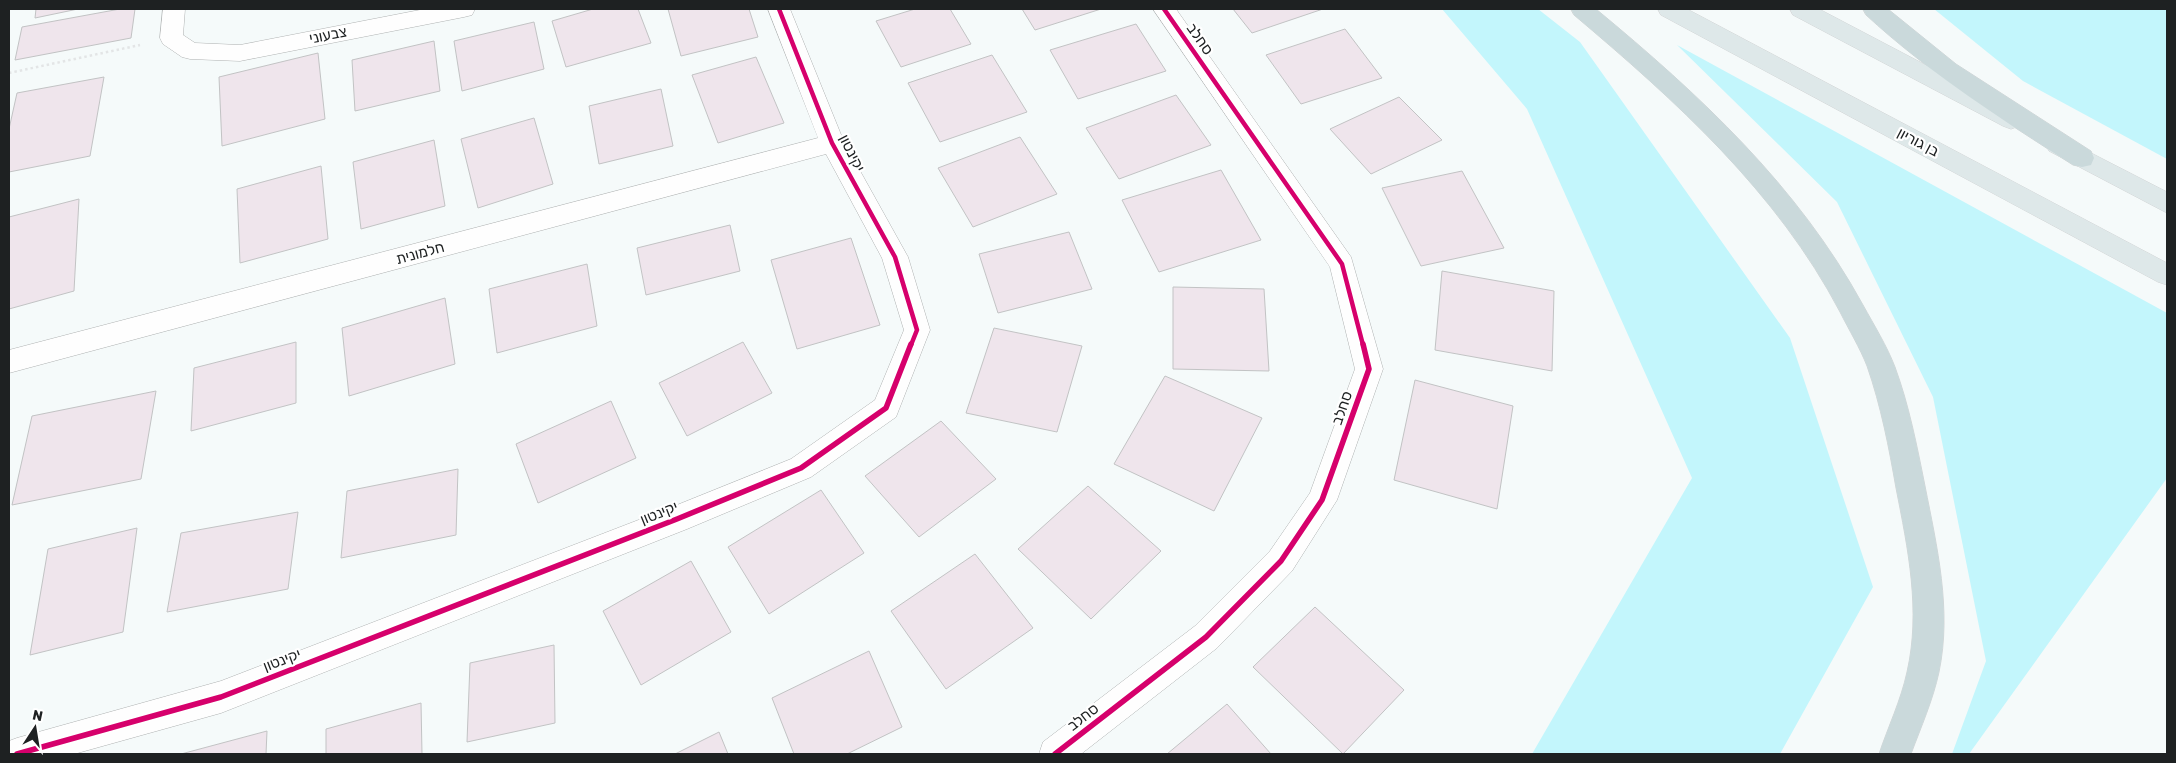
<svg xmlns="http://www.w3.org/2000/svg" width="2176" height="763" font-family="Rubik,'Noto Sans Hebrew',sans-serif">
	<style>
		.green { fill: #c3f6fc }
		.building { fill: #efe5ec; stroke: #c2c3c4 }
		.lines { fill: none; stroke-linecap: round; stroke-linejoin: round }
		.minor-casing { stroke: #afb2b2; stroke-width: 1 }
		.primary-casing { stroke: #d2d5d6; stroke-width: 1 }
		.motorway-casing { stroke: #d2d5d6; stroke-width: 1 }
		.path { stroke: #e3e5e6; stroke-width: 2.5; stroke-dasharray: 2.5 3; stroke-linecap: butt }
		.minor { fill: #fefefe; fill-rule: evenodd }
		.primary { fill: #dee8e9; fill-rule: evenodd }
		.motorway { fill: #cad9db; fill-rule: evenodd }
		.cycleway-far1-casing { stroke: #fff; stroke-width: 7 }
		.cycleway-casing { stroke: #fff; stroke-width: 9 }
		.cycleway-far1 { stroke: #d6006c; stroke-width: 4.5 }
		.cycleway { stroke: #d6006c; stroke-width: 5.5 }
		.labels { text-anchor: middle; stroke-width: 4.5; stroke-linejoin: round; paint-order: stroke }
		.street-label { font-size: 15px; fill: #1e2122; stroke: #fff }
	</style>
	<rect width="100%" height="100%" fill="#f5fafa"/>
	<g class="green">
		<polygon points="1442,9 1538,9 1580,42 1790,338 1873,587 1780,754 1532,754 1692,478 1527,109"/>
		<polygon points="1934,9 2167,9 2167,159 2023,81"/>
		<polygon points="1677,45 2167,313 2167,478 1969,754 1952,754 1986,661 1933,397 1837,202"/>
	</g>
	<g class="building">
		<polygon points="36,9 78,9 35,18"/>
		<polygon points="120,9 135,9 131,38 15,60 22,27"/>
		<polygon points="593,9 638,9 651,43 566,67 552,21"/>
		<polygon points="668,9 749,9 758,37 681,56"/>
		<polygon points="915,9 950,9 971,44 901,67 876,21"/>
		<polygon points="1022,9 1101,9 1035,30"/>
		<polygon points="1233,9 1323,9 1252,33"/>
		<polygon points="534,22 544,69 462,91 454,41"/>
		<polygon points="1136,24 1166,71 1078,99 1050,50"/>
		<polygon points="1345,29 1382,78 1301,104 1266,55"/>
		<polygon points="434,41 440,91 355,111 352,60"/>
		<polygon points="318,53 325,119 222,146 219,77"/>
		<polygon points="992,55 1027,112 940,142 908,83"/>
		<polygon points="756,57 784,123 718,143 692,75"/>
		<polygon points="104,77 90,156 9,172 9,129 17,93"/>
		<polygon points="661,89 673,146 599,164 589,106"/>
		<polygon points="1176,95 1211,145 1119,179 1086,128"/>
		<polygon points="1399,97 1442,140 1371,174 1330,129"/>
		<polygon points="534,118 553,184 478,208 461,139"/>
		<polygon points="1020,137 1057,194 973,227 938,168"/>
		<polygon points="434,140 445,206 361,229 353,162"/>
		<polygon points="321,166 328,239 240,263 237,189"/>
		<polygon points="1221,170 1261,240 1159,272 1122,200"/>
		<polygon points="1462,171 1504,248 1421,266 1382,188"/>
		<polygon points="79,199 74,291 9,309 9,217"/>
		<polygon points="730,225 740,271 646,295 637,248"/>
		<polygon points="1069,232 1092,289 998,313 979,254"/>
		<polygon points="851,238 880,325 797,349 771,260"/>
		<polygon points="587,264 597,326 497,353 489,289"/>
		<polygon points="1442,271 1554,291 1552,371 1435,350"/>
		<polygon points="1173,287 1264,289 1269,371 1173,369"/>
		<polygon points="445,298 455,364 349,396 342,328"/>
		<polygon points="994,328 1082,346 1057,432 966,413"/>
		<polygon points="296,342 296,403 191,431 194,368"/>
		<polygon points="743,342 772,393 687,436 659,383"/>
		<polygon points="1165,376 1262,418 1214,511 1114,464"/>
		<polygon points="1415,380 1513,406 1497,509 1394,480"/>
		<polygon points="156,391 141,479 12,505 32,416"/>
		<polygon points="611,401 636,458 538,503 516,444"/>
		<polygon points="941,421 996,479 919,537 865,476"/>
		<polygon points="458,469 456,535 341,558 347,491"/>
		<polygon points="1088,486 1161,551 1091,619 1018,549"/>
		<polygon points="821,490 864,553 769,614 728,547"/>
		<polygon points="298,512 288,589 167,612 181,533"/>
		<polygon points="137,528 123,632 30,655 48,549"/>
		<polygon points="975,554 1033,628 946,689 891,611"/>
		<polygon points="691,561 731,632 641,685 603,611"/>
		<polygon points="1315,607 1404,690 1343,754 1253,667"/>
		<polygon points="554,645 555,723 467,742 470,663"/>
		<polygon points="869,651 902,727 847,754 794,754 772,698"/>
		<polygon points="421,703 422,754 326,754 326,729"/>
		<polygon points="1227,704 1271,754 1167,754"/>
		<polygon points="267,731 266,754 181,754"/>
		<polygon points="719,732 728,754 675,754"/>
	</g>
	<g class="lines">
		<defs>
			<g id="minor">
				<polygon points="163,9 185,9 183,35 195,43 240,45 425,9 475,9 472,15 464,17 240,61 190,59 182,57 163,44 160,38"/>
				<polygon points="768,9 790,9 844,142 908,257 930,330 896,417 811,477 687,529 221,713 74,754 9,754 9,741 17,738 221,681 667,509 791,459 875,400 904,330 882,258 826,154 9,373 9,350 818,138"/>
				<polygon points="1153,9 1176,9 1351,257 1383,369 1337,500 1292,571 1217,648 1081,754 1039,754 1043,742 1195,626 1270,551 1310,493 1355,369 1330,267"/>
			</g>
			<g id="primary">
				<polygon points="1658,9 1687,9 2167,263 2167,285 2158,282 1661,15"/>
				<polygon points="1790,9 1819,9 2019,114 2023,120 2019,126 2011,129 2003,126 1793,15"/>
				<polygon points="2058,136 2167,192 2167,213 2049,151 2046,145 2049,139"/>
			</g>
			<g id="motorway">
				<path d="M1571,9H1596C1700,95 1798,186 1863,305C1874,325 1887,346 1895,367C1909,405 1917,446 1925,486C1937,547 1952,610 1939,672C1933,700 1921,727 1911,754H1879C1888,727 1901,700 1907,672C1921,611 1908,549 1896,488C1889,448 1881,406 1867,366C1860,348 1849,330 1840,312C1777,192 1676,101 1574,15Z"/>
				<path d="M1863,9H1888L1956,64L2091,151L2094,158L2091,165L2082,167L2073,165C2001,119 1929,73 1866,15Z"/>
			</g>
		</defs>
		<use href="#minor" class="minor-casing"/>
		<use href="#primary" class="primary-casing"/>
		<use href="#motorway" class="motorway-casing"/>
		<polyline class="path" points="9,73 140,45"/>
		<use href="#minor" class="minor"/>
		<use href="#primary" class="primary"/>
		<use href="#motorway" class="motorway"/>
		<defs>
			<g id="cycleway-far1">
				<polyline points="779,9 832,143 895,257 917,330 911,345"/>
				<polyline points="1164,9 1342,264 1363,345"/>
			</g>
			<g id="cycleway">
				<polyline points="17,754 221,697 677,519 801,468 886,408 911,344"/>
				<polyline points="1055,754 1206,637 1281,561 1322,500 1369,369 1363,344"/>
			</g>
		</defs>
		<use href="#cycleway-far1" class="cycleway-far1-casing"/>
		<use href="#cycleway" class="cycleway-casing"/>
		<use href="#cycleway-far1" class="cycleway-far1"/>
		<use href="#cycleway" class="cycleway"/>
	</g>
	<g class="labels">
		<g class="street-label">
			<text transform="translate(328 35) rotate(-11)" y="5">צבעוני</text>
			<text transform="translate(1200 39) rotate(55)" y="5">סחלב</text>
			<text transform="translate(1918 142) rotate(28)" y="5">בן גוריון</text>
			<text transform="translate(852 153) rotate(63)" y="5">יקינטון</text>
			<text transform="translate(420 253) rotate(-15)" y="5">חלמונית</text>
			<text transform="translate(1342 408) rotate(-71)" y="5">סחלב</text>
			<text transform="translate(659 513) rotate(-22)" y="5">יקינטון</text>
			<text transform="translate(282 660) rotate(-21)" y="5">יקינטון</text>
			<text transform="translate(1083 717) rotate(-38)" y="5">סחלב</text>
		</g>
	</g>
	<rect width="2176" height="763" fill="none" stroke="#1e2122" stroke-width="20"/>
	<g transform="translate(35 728) rotate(12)" stroke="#ffffff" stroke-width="4" paint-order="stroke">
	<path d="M0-4L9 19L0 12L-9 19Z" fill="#1e2122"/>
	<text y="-8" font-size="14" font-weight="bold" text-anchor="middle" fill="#1e2122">N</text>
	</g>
</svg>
